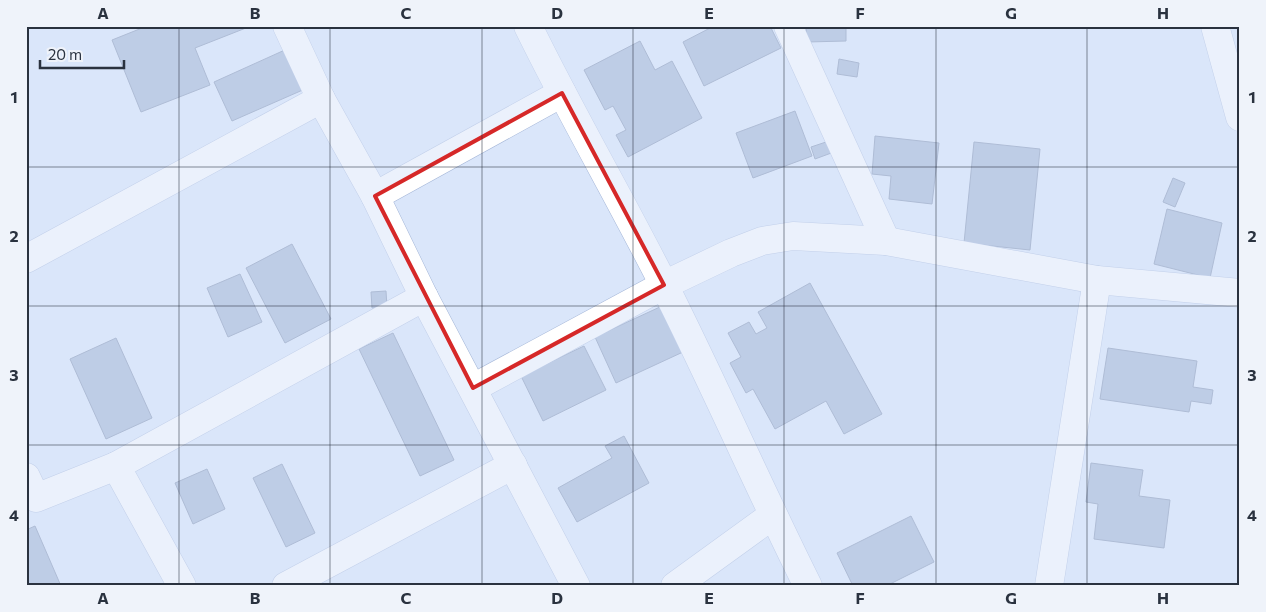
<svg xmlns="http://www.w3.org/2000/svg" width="1266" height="612" font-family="Commissioner,sans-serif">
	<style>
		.building { fill: #9cafcf; stroke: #798baa }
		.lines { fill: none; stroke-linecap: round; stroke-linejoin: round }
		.street-casing { stroke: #a5b7d8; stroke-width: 29 }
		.street { stroke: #fff; stroke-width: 28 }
		.marked { fill: none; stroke: #d62828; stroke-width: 4; stroke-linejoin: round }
		.grid { fill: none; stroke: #2a323f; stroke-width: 1; stroke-opacity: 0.55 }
		.neatline { fill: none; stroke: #2a323f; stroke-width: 2 }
		.grid-label { font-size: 16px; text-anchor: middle; font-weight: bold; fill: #2a323f }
	</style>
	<rect width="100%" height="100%" fill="#dae6fa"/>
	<g class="building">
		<polygon points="147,26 251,26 195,48 210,85 141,112 112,40"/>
		<polygon points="714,26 770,26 781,48 704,86 683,42"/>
		<polygon points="806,26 846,26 846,41 807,42"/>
		<polygon points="640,41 655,70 672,61 702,118 628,157 616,135 626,130 613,106 605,110 584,70"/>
		<polygon points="287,49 305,89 232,121 214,82"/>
		<polygon points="839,59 859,63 857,77 837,74"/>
		<polygon points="795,111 812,156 753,178 736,133"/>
		<polygon points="875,136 939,143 932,204 889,199 891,176 872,174"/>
		<polygon points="829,141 834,152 815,159 811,147"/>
		<polygon points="974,142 1040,149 1030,250 964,243"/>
		<polygon points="1173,178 1185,183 1175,207 1163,202"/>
		<polygon points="1167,209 1222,223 1210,278 1154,264"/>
		<polygon points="292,244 331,319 285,343 246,268"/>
		<polygon points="240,274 262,322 228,337 207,288"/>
		<polygon points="810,283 882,414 844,434 826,401 775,429 753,389 746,393 730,363 741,357 728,333 749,322 756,334 767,328 758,312"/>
		<polygon points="386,291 387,307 372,308 371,292"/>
		<polygon points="662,306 683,352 616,383 595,337"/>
		<polygon points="393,333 454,460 420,476 359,349"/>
		<polygon points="116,338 152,418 106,439 70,359"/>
		<polygon points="584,346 606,390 543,421 521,376"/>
		<polygon points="1108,348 1197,361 1193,387 1213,390 1211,404 1191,401 1189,412 1100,399"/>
		<polygon points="624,436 649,483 577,522 558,488 612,458 605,446"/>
		<polygon points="1091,463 1143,470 1139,496 1170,500 1164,548 1094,539 1098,504 1086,502"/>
		<polygon points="282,464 315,533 286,547 253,478"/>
		<polygon points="207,469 225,509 193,524 175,483"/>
		<polygon points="911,516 934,562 886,586 853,586 837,553"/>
		<polygon points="35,526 61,586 26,586 26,530"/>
	</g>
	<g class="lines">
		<defs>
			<g id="street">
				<polyline points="287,26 321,99 375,196 424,297 576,586"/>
				<path d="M528,26C571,114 620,198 664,285C714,384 758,486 808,586"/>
				<polyline points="788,26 886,241"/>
				<polyline points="1215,26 1240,117"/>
				<polyline points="375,196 562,93"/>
				<polyline points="26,259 321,99"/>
				<polyline points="473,388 664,285 731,253 762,241 793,236 886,241 1097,280 1240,293"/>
				<polyline points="26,477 36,498 116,466"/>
				<polyline points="182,586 116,466 424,297"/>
				<polyline points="286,586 513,465"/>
				<polyline points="675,586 773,515"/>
				<polyline points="1049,586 1097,280"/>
			</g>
		</defs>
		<use href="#street" class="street-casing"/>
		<use href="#street" class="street"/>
	</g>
	<path d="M0 0H1266V612H0ZM562,93L664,285L473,388L375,196Z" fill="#dae6fa" fill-opacity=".55" fill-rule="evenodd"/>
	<path class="marked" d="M562,93L664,285L473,388L375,196Z"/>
	<path class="grid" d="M179,26V586M330,26V586M482,26V586M633,26V586M784,26V586M936,26V586M1087,26V586M26,167H1240M26,306H1240M26,445H1240"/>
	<rect width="1266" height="612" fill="none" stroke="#eff3fa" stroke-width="55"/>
	<path d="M40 60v8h84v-8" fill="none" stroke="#2a323f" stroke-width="2.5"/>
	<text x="48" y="60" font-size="15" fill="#2a323f" stroke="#eff3fa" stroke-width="4" paint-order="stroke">20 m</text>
	<rect x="28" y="28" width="1210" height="556" class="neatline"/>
	<g class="grid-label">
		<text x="103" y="19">A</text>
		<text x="255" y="19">B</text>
		<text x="406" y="19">C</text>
		<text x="557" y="19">D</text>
		<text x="709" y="19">E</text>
		<text x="860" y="19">F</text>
		<text x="1011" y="19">G</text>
		<text x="1163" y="19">H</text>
		<text x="14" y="103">1</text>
		<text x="1252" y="103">1</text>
		<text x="14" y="242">2</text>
		<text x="1252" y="242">2</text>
		<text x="14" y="381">3</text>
		<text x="1252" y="381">3</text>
		<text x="14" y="521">4</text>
		<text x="1252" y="521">4</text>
		<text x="103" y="604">A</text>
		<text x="255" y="604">B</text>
		<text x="406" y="604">C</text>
		<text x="557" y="604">D</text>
		<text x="709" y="604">E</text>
		<text x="860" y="604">F</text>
		<text x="1011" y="604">G</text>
		<text x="1163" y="604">H</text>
	</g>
</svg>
